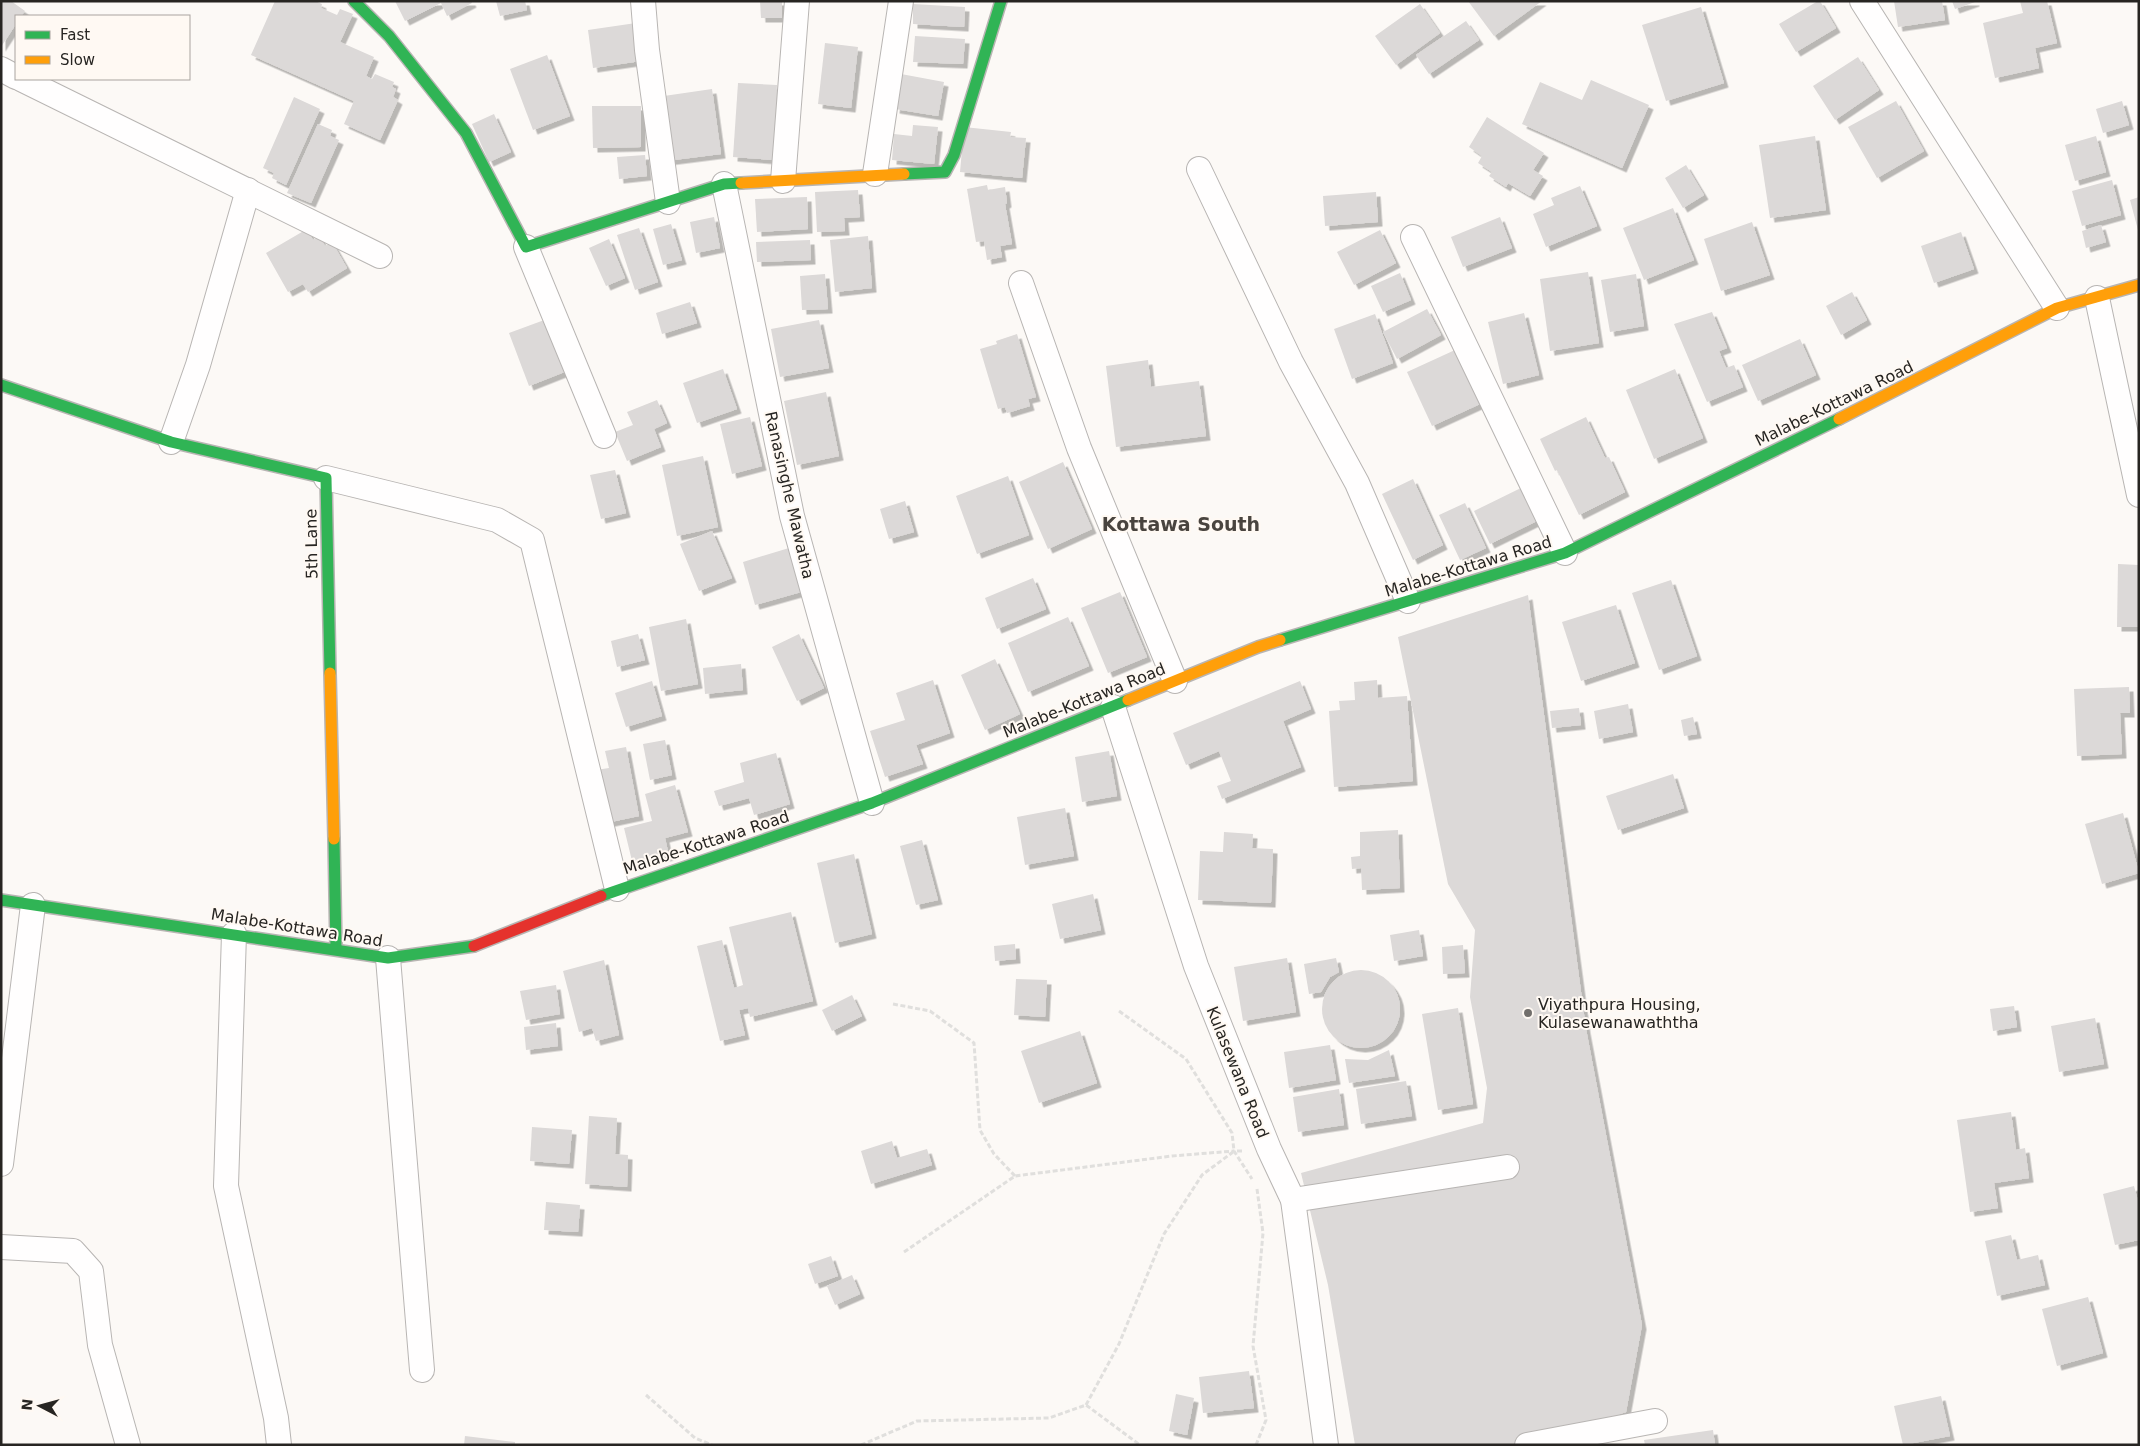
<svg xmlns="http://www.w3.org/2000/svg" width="2140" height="1446" font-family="'DejaVu Sans',sans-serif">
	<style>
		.building { fill: #dcd9d8; filter: url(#shadow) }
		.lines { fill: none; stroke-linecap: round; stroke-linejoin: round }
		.street-casing { stroke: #b8b5b3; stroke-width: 26 }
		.fast-casing { stroke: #b8b5b3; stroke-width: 14 }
		.slow-casing { stroke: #b8b5b3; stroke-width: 14 }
		.jam-casing { stroke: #b8b5b3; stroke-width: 14 }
		.path { stroke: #e0dfdd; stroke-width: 3; stroke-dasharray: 5 2.5; stroke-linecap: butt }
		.street { stroke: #fffefe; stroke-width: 24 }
		.fast { stroke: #30b455; stroke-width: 11 }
		.slow { stroke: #ff9f0a; stroke-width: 11 }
		.jam { stroke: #e5322d; stroke-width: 11 }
		.poi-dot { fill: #726f6c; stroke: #fff9f3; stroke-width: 2 }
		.labels { text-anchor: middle; stroke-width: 4; stroke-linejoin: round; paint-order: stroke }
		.street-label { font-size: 16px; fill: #272522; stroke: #fff9f3 }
		.poi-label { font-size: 16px; fill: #272522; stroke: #fff9f3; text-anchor: start }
		.quarter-label { font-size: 19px; font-weight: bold; fill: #49443f; stroke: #fff9f3 }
	</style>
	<defs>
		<filter id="shadow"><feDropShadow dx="4.5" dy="4.5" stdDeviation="0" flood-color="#0004"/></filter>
	</defs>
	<rect width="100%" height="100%" fill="#fcf9f6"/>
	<g class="building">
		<polygon points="1,1 11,1 25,11 21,16 16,16 16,24 1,47"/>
		<polygon points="275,1 315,1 322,4 321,8 337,15 340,9 353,14 340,42 374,57 366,76 372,79 375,74 394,82 392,87 396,89 393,97 398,100 380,140 344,124 354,101 251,55"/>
		<polygon points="395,1 471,1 472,3 447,16 441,3 405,21"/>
		<polygon points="496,1 525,1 527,10 500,16"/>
		<polygon points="760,1 782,1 782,18 761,18"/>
		<polygon points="1468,1 1542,1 1494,36"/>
		<polygon points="1818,1 1820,1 1836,28 1796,52 1779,24"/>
		<polygon points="1894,1 1942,1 1945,20 1898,27"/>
		<polygon points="1952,1 1975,1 1975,2 1955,9"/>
		<polygon points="2020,1 2047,1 2057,43 2035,48 2039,68 1995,78 1983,23 2023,13"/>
		<polygon points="913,4 965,7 964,27 913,24"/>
		<polygon points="1420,4 1440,33 1396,65 1375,36"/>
		<polygon points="1701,7 1724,83 1666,101 1642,25"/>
		<polygon points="1466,21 1479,40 1429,74 1416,55"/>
		<polygon points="636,23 641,61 593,68 588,30"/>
		<polygon points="915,36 965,39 963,64 913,62"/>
		<polygon points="825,43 858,47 851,108 818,104"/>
		<polygon points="547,55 570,116 533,130 510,69"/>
		<polygon points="1858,57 1879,90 1835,120 1813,86"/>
		<polygon points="901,74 944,82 938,116 895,109"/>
		<polygon points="1591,80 1649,105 1622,168 1522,124 1540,82 1582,100"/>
		<polygon points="738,83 777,85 773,160 733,157"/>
		<polygon points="712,89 721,154 666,161 657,97"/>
		<polygon points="294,97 320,109 286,185 272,178 274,173 263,168"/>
		<polygon points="1896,101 1924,151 1877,178 1848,127"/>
		<polygon points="2122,101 2129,125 2103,133 2096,109"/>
		<polygon points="592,106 641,106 641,147 593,148"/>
		<polygon points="494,114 511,152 489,162 472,124"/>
		<polygon points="1487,117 1544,153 1533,170 1543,176 1530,196 1508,183 1506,187 1489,176 1492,172 1478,163 1482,156 1469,147"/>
		<polygon points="318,124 332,130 330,136 339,140 311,203 287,193"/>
		<polygon points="913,125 938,127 934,164 892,160 894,134 912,136"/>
		<polygon points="964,127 1011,132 1010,137 1026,138 1022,178 960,172"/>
		<polygon points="1815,136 1826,210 1770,218 1759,145"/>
		<polygon points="2096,136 2106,172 2075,181 2065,145"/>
		<polygon points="645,155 647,176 619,179 617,157"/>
		<polygon points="1686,165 1704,195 1683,208 1665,178"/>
		<polygon points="2112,180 2121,215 2082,226 2072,191"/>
		<polygon points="987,185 988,190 1005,187 1007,203 1005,204 1012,244 1000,246 1002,257 987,260 984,241 976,242 967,189"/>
		<polygon points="1580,186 1597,226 1546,247 1533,214 1554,205 1551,198"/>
		<polygon points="858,190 860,217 844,218 845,231 817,232 815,192"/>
		<polygon points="1376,192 1378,222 1325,226 1323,196"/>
		<polygon points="807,197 808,229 757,232 755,199"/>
		<polygon points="2139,197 2139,230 2138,230 2130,200"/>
		<polygon points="1673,208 1694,260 1644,280 1623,228"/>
		<polygon points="714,217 720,248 696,253 690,222"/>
		<polygon points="1500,217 1512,248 1463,267 1451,237"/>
		<polygon points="1752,222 1770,275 1721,291 1704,239"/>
		<polygon points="671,224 682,260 663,265 653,229"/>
		<polygon points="2101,225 2106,242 2086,248 2082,231"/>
		<polygon points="639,228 658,282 635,290 617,235"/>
		<polygon points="307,229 313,240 319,236 325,246 332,242 347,268 308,292 303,284 288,292 266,253"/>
		<polygon points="1380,230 1396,263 1354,285 1337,252"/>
		<polygon points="1961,232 1974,269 1934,283 1921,246"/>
		<polygon points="868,236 872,288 835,292 830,240"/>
		<polygon points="609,239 625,278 606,286 589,248"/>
		<polygon points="810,240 811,260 757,262 756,242"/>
		<polygon points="1588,272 1599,343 1550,351 1540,279"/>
		<polygon points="1400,273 1411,300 1383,312 1371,286"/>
		<polygon points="825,274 828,309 802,310 800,276"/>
		<polygon points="1636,274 1644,326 1610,332 1601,280"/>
		<polygon points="1852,292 1867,320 1841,335 1826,306"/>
		<polygon points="690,302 697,323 662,334 656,313"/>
		<polygon points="1427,309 1441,335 1397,359 1383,332"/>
		<polygon points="1712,312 1727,348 1719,351 1726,368 1734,365 1743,387 1707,402 1674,324"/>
		<polygon points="1524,313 1539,375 1503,384 1488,322"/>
		<polygon points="1375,314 1393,363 1352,379 1334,329"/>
		<polygon points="547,319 567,371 529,386 509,333"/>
		<polygon points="819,320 829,368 780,377 771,329"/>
		<polygon points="1017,334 1036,397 1028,399 1030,406 1007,413 1005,407 998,409 980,349 997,344 996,341"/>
		<polygon points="1800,339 1816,375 1758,401 1742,365"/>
		<polygon points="1455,350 1480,404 1432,426 1407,372"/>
		<polygon points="1148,360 1151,387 1199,381 1206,436 1116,447 1106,366"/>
		<polygon points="723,369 737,409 697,423 683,383"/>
		<polygon points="1675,369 1703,438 1654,459 1626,390"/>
		<polygon points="826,392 839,456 797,465 784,401"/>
		<polygon points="657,400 667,423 654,429 661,447 627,461 615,432 633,425 627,412"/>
		<polygon points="750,417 762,466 732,474 720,424"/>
		<polygon points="1586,417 1605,458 1609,457 1625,492 1579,515 1557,470 1555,471 1540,439"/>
		<polygon points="703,456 718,527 677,536 662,465"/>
		<polygon points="1063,462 1092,529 1048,549 1019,482"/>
		<polygon points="615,470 626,513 601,519 590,475"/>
		<polygon points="1008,476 1029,535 977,554 956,496"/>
		<polygon points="1413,479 1443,545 1413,560 1382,494"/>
		<polygon points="1525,486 1541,519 1490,544 1474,511"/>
		<polygon points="905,501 914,532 889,539 880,509"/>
		<polygon points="1465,503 1486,548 1460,560 1439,515"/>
		<polygon points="712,531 732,578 699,591 680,544"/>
		<polygon points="789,548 801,592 755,605 743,562"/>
		<polygon points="2118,564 2139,565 2139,627 2117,627"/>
		<polygon points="1033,578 1046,609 997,629 985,598"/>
		<polygon points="1671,580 1697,656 1659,670 1632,593"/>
		<polygon points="1120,592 1147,657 1108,673 1081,608"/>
		<polygon points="1528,595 1586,1029 1642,1325 1626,1412 1530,1445 1355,1445 1328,1285 1301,1173 1483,1123 1487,1088 1470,997 1475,930 1448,884 1398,637"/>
		<polygon points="1616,605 1635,663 1581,681 1562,622"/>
		<polygon points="1068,617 1089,666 1028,692 1008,643"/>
		<polygon points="686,619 698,684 661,691 649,627"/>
		<polygon points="638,634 645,660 617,667 611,641"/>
		<polygon points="799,634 824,688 797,701 772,647"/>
		<polygon points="995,659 1020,714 985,730 961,675"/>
		<polygon points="741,664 743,690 705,694 703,668"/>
		<polygon points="933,680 950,733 916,745 923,764 885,777 870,731 905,720 896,693"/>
		<polygon points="1377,680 1378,698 1407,696 1413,781 1334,787 1329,711 1340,710 1339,701 1355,700 1354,682"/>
		<polygon points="652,681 662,716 626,727 615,693"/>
		<polygon points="1300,681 1311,709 1283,721 1301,767 1222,799 1217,786 1231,781 1219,751 1186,765 1173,733"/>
		<polygon points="2129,687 2130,713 2120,713 2122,754 2077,756 2074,689"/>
		<polygon points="1628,704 1633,732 1599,739 1594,711"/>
		<polygon points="1579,708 1581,725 1552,728 1550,711"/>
		<polygon points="1693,717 1697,734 1684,736 1681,720"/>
		<polygon points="665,740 672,775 650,780 643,744"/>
		<polygon points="626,747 639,816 606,823 596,770 609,768 605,751"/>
		<polygon points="1109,751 1117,796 1082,802 1075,757"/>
		<polygon points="776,753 790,804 754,815 749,798 719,806 714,791 744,782 740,763"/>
		<polygon points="1673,774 1684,808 1618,830 1606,796"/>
		<polygon points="675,785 688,832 665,838 669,856 633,865 624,828 652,821 645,794"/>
		<polygon points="1065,808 1074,856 1025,865 1017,817"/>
		<polygon points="2123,813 2139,873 2102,884 2085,824"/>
		<polygon points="1398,830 1400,888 1362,890 1361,868 1352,869 1351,857 1360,856 1360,832"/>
		<polygon points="1224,832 1253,834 1252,848 1273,849 1271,903 1198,900 1200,851 1223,852"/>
		<polygon points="922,840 938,900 916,905 900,846"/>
		<polygon points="854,854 872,934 835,943 817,863"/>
		<polygon points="1093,894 1101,930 1060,939 1052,904"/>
		<polygon points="791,912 813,1001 750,1017 748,1008 739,1010 745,1035 720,1041 697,946 722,940 734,988 743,985 729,927"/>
		<polygon points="1419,930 1423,956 1394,961 1390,935"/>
		<polygon points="1015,944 1016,959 995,961 994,946"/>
		<polygon points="1463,945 1465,973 1443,974 1442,947"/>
		<polygon points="1287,958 1296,1012 1243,1021 1234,967"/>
		<polygon points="1336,958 1339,972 1330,977 1321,992 1309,994 1304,964"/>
		<polygon points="604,960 619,1035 596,1041 592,1028 579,1032 563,971"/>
		<circle cx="1361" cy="1009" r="39"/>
		<polygon points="1016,979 1047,980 1045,1017 1014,1015"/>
		<polygon points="556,985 560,1014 526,1020 520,991"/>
		<polygon points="852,995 862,1016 832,1031 822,1010"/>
		<polygon points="2014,1006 2017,1027 1993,1031 1990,1009"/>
		<polygon points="1458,1008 1473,1104 1438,1110 1422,1014"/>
		<polygon points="2095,1018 2104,1064 2059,1072 2051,1026"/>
		<polygon points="556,1023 558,1046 526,1050 524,1027"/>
		<polygon points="1080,1031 1097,1083 1039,1103 1021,1051"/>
		<polygon points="1330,1045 1336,1080 1289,1088 1284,1052"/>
		<polygon points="1389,1050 1395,1076 1349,1083 1345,1059 1368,1060"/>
		<polygon points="1406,1081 1412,1116 1361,1124 1356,1089"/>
		<polygon points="1339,1089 1344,1125 1298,1132 1293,1097"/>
		<polygon points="2011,1112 2016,1150 2025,1148 2029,1178 1994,1183 1998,1208 1970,1212 1957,1120"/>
		<polygon points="589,1116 617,1118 615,1154 628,1155 627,1187 585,1184"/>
		<polygon points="532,1127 572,1130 569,1164 530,1161"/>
		<polygon points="892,1141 897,1158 927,1149 932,1165 871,1184 861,1151"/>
		<polygon points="2134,1186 2139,1205 2139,1240 2115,1245 2103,1194"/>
		<polygon points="546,1202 580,1205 578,1232 544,1230"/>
		<polygon points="2011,1235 2017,1260 2038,1255 2045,1285 1997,1296 1985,1241"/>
		<polygon points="831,1256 838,1276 815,1284 808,1264"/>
		<polygon points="852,1275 860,1294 835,1305 827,1286"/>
		<polygon points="2088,1297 2103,1353 2057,1366 2042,1309"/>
		<polygon points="1249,1371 1254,1408 1203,1413 1199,1377"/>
		<polygon points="1176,1394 1194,1398 1187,1435 1169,1431"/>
		<polygon points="1941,1396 1950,1436 1903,1445 1894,1406"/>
		<polygon points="1713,1430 1715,1445 1645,1445 1644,1440"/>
		<polygon points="465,1436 515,1442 515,1445 464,1445"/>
	</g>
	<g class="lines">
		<defs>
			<g id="street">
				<polyline points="643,1 647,50 668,202"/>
				<polyline points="1862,1 2057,308"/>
				<polyline points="1,69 16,77"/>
				<polyline points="21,79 380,256"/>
				<polyline points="1199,169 1291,362 1357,483 1408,601"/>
				<polyline points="875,174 901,1"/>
				<polyline points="783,181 797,1"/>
				<polyline points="724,184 792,516 872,803"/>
				<polyline points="1413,237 1565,553"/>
				<polyline points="526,247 604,436"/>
				<polyline points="1021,283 1079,448 1175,681"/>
				<polyline points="2097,298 2139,495"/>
				<polyline points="171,442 198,365 248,190"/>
				<polyline points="326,478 497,520 532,540 617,889"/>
				<polyline points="1113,707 1196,966 1269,1149 1293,1200 1326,1445"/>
				<polyline points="234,934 226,1186 276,1418 279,1445"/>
				<polyline points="388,958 422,1370"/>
				<polyline points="1,1164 33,905"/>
				<polyline points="1293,1200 1507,1167"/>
				<polyline points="1,1247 73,1251 91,1271 100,1345 128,1445"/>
				<polyline points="1527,1445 1655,1421"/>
			</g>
			<g id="fast">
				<polyline points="354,1 389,36 466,133 526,247 724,184 741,183"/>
				<polyline points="904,174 945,172 954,155 1001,1"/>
				<polyline points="1,385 171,442 326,478 330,673"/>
				<polyline points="1280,640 1565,553 1839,419"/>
				<polyline points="334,839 336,949"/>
				<polyline points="601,896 872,803 1128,700"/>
				<polyline points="1,900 388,958 474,946"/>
			</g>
			<g id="slow">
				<polyline points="741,183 904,174"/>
				<polyline points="1839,419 2057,308 2139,285"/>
				<polyline points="330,673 334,839"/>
				<polyline points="1128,700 1258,647 1280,640"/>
			</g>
			<polyline id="jam" points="474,946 601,896"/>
		</defs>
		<use href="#street" class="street-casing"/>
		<use href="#fast" class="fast-casing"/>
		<use href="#slow" class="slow-casing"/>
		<use href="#jam" class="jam-casing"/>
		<g class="path">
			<polyline points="893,1004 930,1011 974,1043 980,1130 994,1154 1015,1176"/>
			<polyline points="1119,1011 1186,1059 1232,1133 1234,1151"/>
			<polyline points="1242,1151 1234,1151 1252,1179"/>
			<polyline points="904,1252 1015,1176 1172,1156 1234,1151"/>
			<polyline points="646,1395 695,1438 712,1445"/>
			<polyline points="1086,1405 1119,1344 1164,1234 1202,1175 1233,1152"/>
			<polyline points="861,1445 917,1421 1049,1418 1086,1405 1140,1445"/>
			<polyline points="1256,1445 1266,1420 1253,1346 1263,1233 1257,1189"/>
		</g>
		<use href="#street" class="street"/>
		<use href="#fast" class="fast"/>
		<use href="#slow" class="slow"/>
		<use href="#jam" class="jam"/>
	</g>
	<circle class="poi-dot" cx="1528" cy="1013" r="5"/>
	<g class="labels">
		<g class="street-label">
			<text transform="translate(1834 403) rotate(-26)" y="6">Malabe-Kottawa Road</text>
			<text transform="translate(790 495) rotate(77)" y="6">Ranasinghe Mawatha</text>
			<text transform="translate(311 544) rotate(-91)" y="6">5th Lane</text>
			<text transform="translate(1468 566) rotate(-17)" y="6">Malabe-Kottawa Road</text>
			<text transform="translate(1084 700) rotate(-22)" y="6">Malabe-Kottawa Road</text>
			<text transform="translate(706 842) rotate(-18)" y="6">Malabe-Kottawa Road</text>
			<text transform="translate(297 927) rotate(9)" y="6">Malabe-Kottawa Road</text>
			<text transform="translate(1238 1072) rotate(68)" y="6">Kulasewana Road</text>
		</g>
		<g class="poi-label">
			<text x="1538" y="1010">Viyathpura Housing,<tspan x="1538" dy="18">Kulasewanawaththa</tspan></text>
		</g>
		<g class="quarter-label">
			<text x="1181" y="531">Kottawa South</text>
		</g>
	</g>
	<rect width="2140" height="1446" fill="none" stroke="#272522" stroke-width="5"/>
	<rect x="15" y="15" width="175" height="65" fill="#fff9f3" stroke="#a9a49f"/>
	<rect x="25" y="31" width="25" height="8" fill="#30b455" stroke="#a9a49f"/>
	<text x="60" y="40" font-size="15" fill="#272522">Fast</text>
	<rect x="25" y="56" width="25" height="8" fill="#ff9f0a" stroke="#a9a49f"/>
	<text x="60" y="65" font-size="15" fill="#272522">Slow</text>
	<g transform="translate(40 1406) rotate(276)" stroke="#fff9f3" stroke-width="4" paint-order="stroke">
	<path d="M0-4L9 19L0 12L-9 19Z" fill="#272522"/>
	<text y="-8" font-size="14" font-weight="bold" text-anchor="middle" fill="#272522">N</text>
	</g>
</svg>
